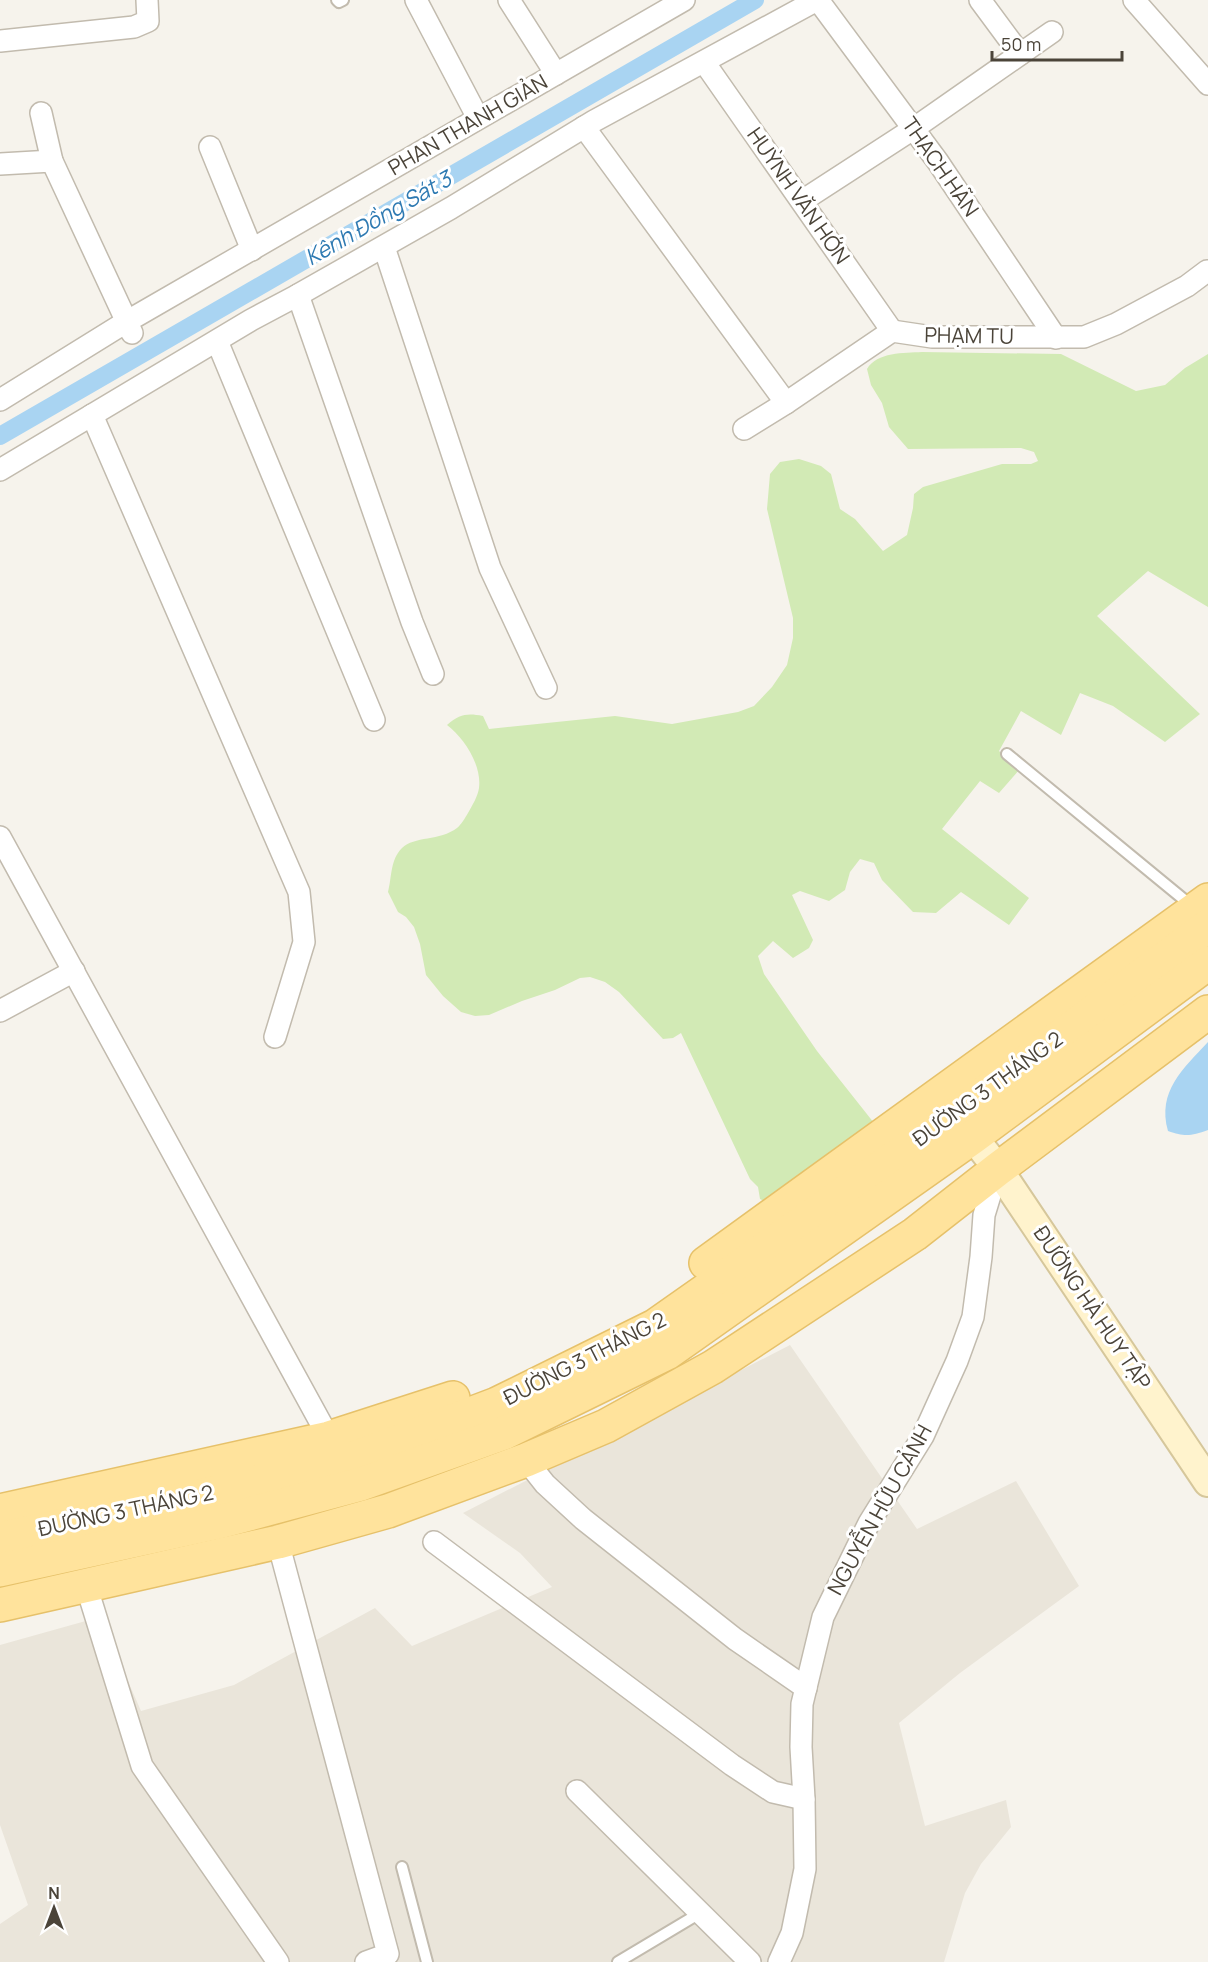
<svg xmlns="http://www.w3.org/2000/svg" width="1208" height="1962" font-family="Manrope,sans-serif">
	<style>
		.residential { fill: #eae5da }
		.green { fill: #d2eab5 }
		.water { fill: #a9d4f2 }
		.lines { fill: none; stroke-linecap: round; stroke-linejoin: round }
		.canal { stroke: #a9d4f2; stroke-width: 18 }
		.lane-casing { stroke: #c2bbae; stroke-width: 14 }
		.street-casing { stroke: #c2bbae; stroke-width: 24 }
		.secondary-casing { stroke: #d6c79b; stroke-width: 32 }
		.primary-casing { stroke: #e6c16a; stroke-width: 36 }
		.lane { stroke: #fff; stroke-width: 10 }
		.street { stroke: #fff; stroke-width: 21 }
		.secondary { stroke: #fff3cd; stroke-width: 28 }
		.primary { stroke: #ffe39c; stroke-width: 33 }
		.labels { text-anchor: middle; stroke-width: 6; stroke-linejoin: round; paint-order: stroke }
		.street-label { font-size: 21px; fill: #4b4439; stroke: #fff }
		.water-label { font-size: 22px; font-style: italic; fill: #2e7ab2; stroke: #fff }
	</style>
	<rect width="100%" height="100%" fill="#f6f3ec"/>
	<polygon class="residential" points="790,1345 917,1529 1016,1481 1079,1586 960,1673 899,1723 925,1826 1006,1800 1011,1827 981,1864 965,1893 944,1962 0,1962 0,1924 28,1905 0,1825 0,1645 100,1617 141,1711 234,1685 375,1608 412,1646 552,1587 520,1553 463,1513"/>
	<path class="green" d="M922,352L1061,354L1136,391L1165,385L1185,368L1208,354V607L1148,571L1097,616L1200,714L1165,742L1113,706L1080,693L1061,735L1021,711L999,751L1019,770L999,793L980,781L942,829L1029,898L1009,925L961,892L936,913L913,912L882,880L874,863L860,859L850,872L845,890L829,901L800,891L792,895L813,940L809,948L793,958L773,941L758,956L764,974L817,1051L874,1123L770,1204L760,1199L758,1187L750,1179L681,1033L673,1038L663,1039L619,992L605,982L590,977L580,978L555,990L522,1001L489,1015L475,1016L461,1012L443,996L426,975L420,944L414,927L406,917L398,912L388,892C392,877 390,860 402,848C414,836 440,841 457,828C461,825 465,818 468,813C472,806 478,796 479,788C482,765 464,738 447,725C460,714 467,713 483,716L489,729L615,716L672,724L738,712L754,706L772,687L787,665L793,638V618L767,509L770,474L780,462L799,459L821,466L831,474L840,509L855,519L883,551L907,535L913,508L914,494L923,487L1002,464H1031L1038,461L1034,452L1021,448L908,449L889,427L882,403L871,385L867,369C877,352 904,353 922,352Z"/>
	<path class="water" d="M1208,1042V1130C1191,1136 1185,1137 1168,1131C1157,1091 1183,1069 1208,1042Z"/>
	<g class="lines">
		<polyline class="canal" points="0,436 755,0"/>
		<defs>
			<g id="lane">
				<polyline points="337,0 339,2 343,0"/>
				<polyline points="1007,754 1193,907"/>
				<polyline points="402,1867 427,1962"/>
				<polyline points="618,1962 700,1913"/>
			</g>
			<g id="street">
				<polyline points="416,0 478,118"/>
				<polyline points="509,0 556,74"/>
				<polyline points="818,0 938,162 1056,338"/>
				<polyline points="980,0 1020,54"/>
				<polyline points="1134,0 1208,84"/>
				<polyline points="0,41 134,27 148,21 147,0"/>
				<polyline points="704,62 892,331"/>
				<polyline points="41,113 52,161 132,333"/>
				<polyline points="584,127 786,403"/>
				<polyline points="210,147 252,250"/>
				<polyline points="0,164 52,161"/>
				<polyline points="802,201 913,129 1052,32"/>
				<polyline points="384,247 490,568 546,688"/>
				<polyline points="298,295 412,622 433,674"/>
				<polyline points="217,341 374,720"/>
				<polyline points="0,400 126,322 684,0"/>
				<polyline points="92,415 299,892 304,942 275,1037"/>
				<polyline points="744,429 786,403 892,331 932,337 1084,337 1116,324 1187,286 1207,271"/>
				<polyline points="0,470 251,320 298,295 451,208 594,121 817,0"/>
				<polyline points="0,837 329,1438"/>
				<polyline points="0,1011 74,971"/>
				<polyline points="526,1460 545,1484 583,1519 735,1639 806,1688"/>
				<polyline points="278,1542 388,1954 366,1962"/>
				<polyline points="434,1542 732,1765 773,1792 804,1799"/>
				<polyline points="86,1585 142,1766 278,1962"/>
				<polyline points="577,1791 750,1962"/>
				<polyline points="779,1962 792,1933 805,1869 804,1799 801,1747 802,1704 823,1617 869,1523 923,1436 957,1361 973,1317 981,1257 984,1215 998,1169"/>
			</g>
			<polyline id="secondary" points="973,1137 998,1169 1208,1482"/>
			<g id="primary">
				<polyline points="706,1263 1208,900"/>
				<polyline points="0,1511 329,1438 453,1398"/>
				<polyline points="0,1539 213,1493 357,1457 497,1404 655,1326 955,1115 1208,926"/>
				<polyline points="0,1570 215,1523 361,1484 504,1433 667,1353 973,1137 1208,963"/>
				<polyline points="0,1605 278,1542 388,1511 526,1460 606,1426 713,1367 915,1234 998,1169 1208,1012"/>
			</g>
		</defs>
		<use href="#lane" class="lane-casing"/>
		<use href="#street" class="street-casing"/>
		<use href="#secondary" class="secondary-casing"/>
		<use href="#primary" class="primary-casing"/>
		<use href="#lane" class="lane"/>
		<use href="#street" class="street"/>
		<use href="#secondary" class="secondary"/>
		<use href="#primary" class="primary"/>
	</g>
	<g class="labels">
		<g class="street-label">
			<text transform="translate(468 125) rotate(-30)" y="7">PHAN THANH GIẢN</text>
			<text transform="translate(940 167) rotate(55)" y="7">THẠCH HÃN</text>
			<text transform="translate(798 196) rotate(55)" y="7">HUỲNH VĂN HỚN</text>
			<text transform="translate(969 336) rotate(1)" y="7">PHẠM TU</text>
			<text transform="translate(988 1089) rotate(-36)" y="7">ĐƯỜNG 3 THÁNG 2</text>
			<text transform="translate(1092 1308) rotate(56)" y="7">ĐƯỜNG HÀ HUY TẬP</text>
			<text transform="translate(585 1359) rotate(-27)" y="7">ĐƯỜNG 3 THÁNG 2</text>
			<text transform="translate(880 1510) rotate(-61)" y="7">NGUYỄN HỮU CẢNH</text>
			<text transform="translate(126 1511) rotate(-12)" y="7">ĐƯỜNG 3 THÁNG 2</text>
		</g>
		<g class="water-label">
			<text transform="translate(378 218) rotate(-30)" y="8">Kênh Đồng Sát 3</text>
		</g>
	</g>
	<g transform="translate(54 1908)" stroke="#ffffff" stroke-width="4.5" paint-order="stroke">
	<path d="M0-4.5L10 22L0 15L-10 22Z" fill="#4b4439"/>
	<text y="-9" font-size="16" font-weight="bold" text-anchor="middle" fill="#4b4439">N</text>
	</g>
	<path d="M992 51v9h130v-9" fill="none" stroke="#4b4439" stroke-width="3"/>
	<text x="1001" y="51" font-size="18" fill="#4b4439" stroke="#ffffff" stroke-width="4.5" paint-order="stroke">50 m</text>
</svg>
